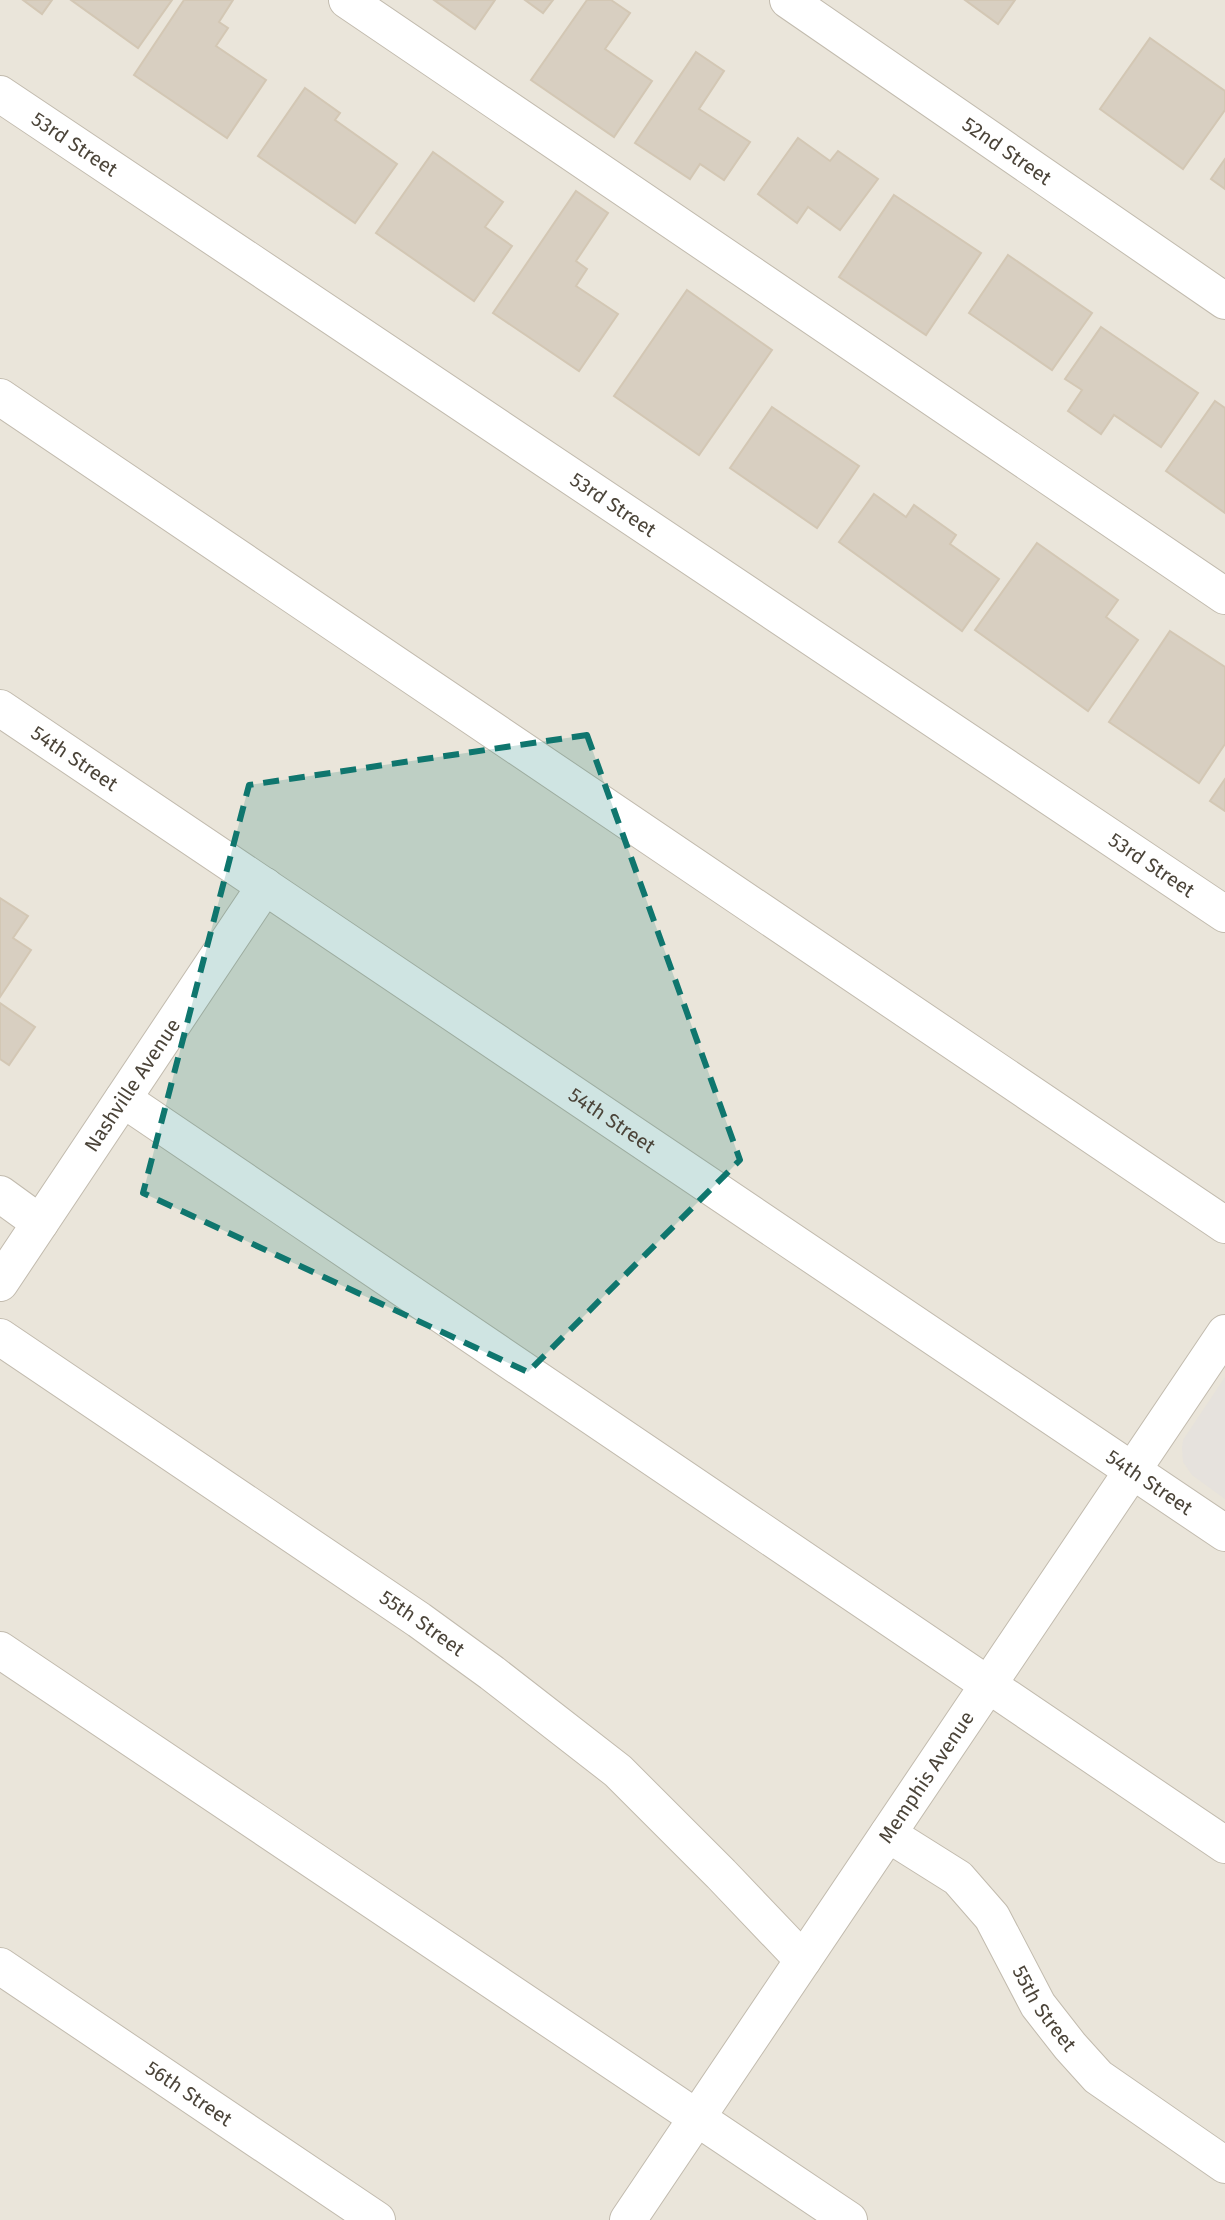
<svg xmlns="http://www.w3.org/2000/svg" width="1225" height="2220" font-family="'Fira Sans',sans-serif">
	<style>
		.residential { fill: #eae5da }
		.industrial { fill: #e6e2dd }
		.building { fill: #d8cfc1; stroke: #d3c7b4; stroke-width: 2 }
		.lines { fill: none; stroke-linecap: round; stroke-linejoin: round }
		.minor-casing { stroke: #c2bbae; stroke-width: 38 }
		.minor { stroke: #fff; stroke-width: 36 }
		.marked { fill: #0f766e; fill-opacity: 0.2; stroke: #0f766e; stroke-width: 6; stroke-dasharray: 16 10; stroke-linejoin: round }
		.labels { text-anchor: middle; stroke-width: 8; stroke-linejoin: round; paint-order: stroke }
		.street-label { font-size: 20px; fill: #4b4439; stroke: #fff }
	</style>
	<rect width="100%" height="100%" fill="#f6f3ec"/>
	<rect class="residential" x="0" y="0" width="1225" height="2220"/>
	<polygon class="industrial" points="1225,1377 1225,1499 1192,1475 1183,1462 1182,1448 1183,1440"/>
	<g class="building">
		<polygon points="23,0 52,0 42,14"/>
		<polygon points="71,0 172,0 138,48"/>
		<polygon points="184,0 233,0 219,22 228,28 216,46 266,80 227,138 134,75"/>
		<polygon points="434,0 495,0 475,29"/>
		<polygon points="525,0 553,0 543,13"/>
		<polygon points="587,0 611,0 630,13 605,49 652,81 614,137 531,80"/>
		<polygon points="965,0 1015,0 998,24"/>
		<polygon points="1150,38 1225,91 1225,110 1183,169 1100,109"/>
		<polygon points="696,52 724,71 699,109 750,142 724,180 700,164 690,179 635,143"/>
		<polygon points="305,88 340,113 335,120 397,164 355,223 258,156"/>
		<polygon points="798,138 830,161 838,151 878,179 840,230 808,207 797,223 758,194"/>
		<polygon points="433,152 503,202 485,227 512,246 474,301 376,233"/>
		<polygon points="1225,159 1225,189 1211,179"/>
		<polygon points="576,191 608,213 576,261 587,269 576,286 618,314 579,371 493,313"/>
		<polygon points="894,195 981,253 926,335 839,277"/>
		<polygon points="1008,255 1092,313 1052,370 969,313"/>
		<polygon points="687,290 772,350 699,455 614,396"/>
		<polygon points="1101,327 1198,393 1161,447 1114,415 1101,434 1068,411 1082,390 1065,379"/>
		<polygon points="1215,401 1225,408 1225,513 1166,471"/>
		<polygon points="772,407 859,466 817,528 730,468"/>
		<polygon points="874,494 906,517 914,505 956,535 950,544 999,579 962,631 839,542"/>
		<polygon points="1037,543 1118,600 1106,617 1138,640 1088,711 975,630"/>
		<polygon points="1170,631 1225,667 1225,744 1199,783 1109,722"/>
		<polygon points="1225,779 1225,811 1210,801"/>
		<polygon points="0,898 28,916 13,938 31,950 0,997"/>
		<polygon points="0,1003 35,1027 9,1065 0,1059"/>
	</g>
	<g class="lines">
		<defs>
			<g id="minor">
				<polyline points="347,0 1225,596"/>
				<path id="s1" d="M788,0L1225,301"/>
				<path id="s2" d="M0,94L1225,914"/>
				<polyline points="0,397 1225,1225"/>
				<path id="s3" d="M0,708L1225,1533"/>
				<polyline points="123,1099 1225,1845"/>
				<polyline points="0,1194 40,1223"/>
				<path id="s4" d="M0,1283L265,886"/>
				<path id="s5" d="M0,1337L419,1620L492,1673L618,1771L721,1874L803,1960"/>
				<polyline points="0,1650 849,2220"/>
				<path id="s6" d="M888,1834L958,1878L992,1917L1038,2005L1070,2046L1098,2077L1225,2165"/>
				<path id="s7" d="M0,1966L377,2220"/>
				<path id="s8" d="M628,2220L1225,1333"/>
			</g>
		</defs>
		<use href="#minor" class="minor-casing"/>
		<use href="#minor" class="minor"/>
	</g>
	<path class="marked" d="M587,735L740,1160L528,1372L143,1193L249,785Z"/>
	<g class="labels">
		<g class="street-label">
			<text dy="7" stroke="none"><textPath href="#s2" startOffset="90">53rd Street</textPath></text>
			<text dy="7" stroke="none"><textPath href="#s1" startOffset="266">52nd Street</textPath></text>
			<text dy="7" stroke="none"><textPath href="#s2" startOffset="738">53rd Street</textPath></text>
			<text dy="7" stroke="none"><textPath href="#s3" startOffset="90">54th Street</textPath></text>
			<text dy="7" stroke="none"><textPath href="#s2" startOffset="1386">53rd Street</textPath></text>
			<text dy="7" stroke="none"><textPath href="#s4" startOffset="238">Nashville Avenue</textPath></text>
			<text dy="7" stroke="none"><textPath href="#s3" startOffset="738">54th Street</textPath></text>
			<text dy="7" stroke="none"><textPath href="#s3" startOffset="1386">54th Street</textPath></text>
			<text dy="7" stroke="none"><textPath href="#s5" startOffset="510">55th Street</textPath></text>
			<text dy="7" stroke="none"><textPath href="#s8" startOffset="534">Memphis Avenue</textPath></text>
			<text dy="7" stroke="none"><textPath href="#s6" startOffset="240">55th Street</textPath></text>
			<text dy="7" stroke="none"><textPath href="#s7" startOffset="228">56th Street</textPath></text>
		</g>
	</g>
</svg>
